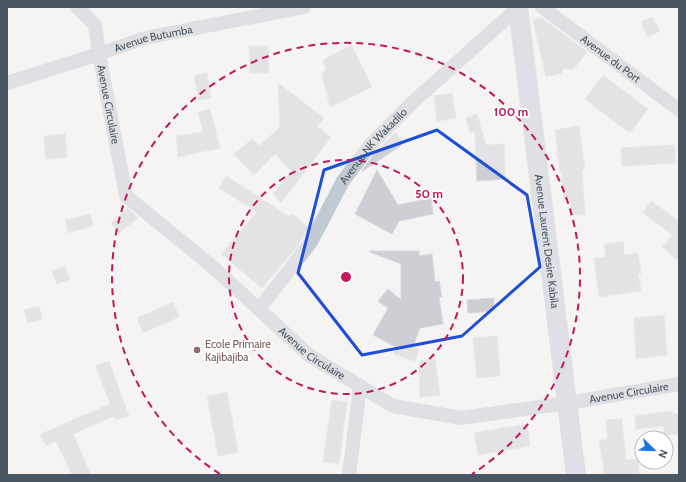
<svg xmlns="http://www.w3.org/2000/svg" width="686" height="482" font-family="Cabin,sans-serif">
	<style>
		.building { fill: #cdcfd5; stroke: #d7d9de }
		.lines { fill: none; stroke-linecap: round; stroke-linejoin: round }
		.street { stroke: #c1cad2; stroke-width: 14 }
		.secondary { stroke: #c1cbd6; stroke-width: 20 }
		.marked { fill: none; stroke: #1d4ed8; stroke-width: 3; stroke-linejoin: round }
		.ring { fill: none; stroke: #c2185b; stroke-width: 2; stroke-dasharray: 7 5 }
		.education-dot { fill: #8d6e63; stroke: #fff; stroke-width: 1.5 }
		.labels { text-anchor: middle; stroke-width: 4; stroke-linejoin: round; paint-order: stroke }
		.street-label { font-size: 11px; fill: #4a5661; stroke: #fff }
		.education-label { font-size: 11px; fill: #785e54; stroke: #fff; text-anchor: start }
		.centre { fill: #c2185b; stroke: #fff; stroke-width: 2 }
		.ring-label { font-size: 12px; text-anchor: middle; font-weight: bold; fill: #c2185b; stroke: #fff; stroke-width: 4; stroke-linejoin: round; paint-order: stroke }
	</style>
	<rect width="100%" height="100%" fill="#f5f3f3"/>
	<g class="building">
		<polygon points="652,17 660,31 648,37 641,22"/>
		<polygon points="542,18 587,52 573,70 563,68 562,73 546,77 533,20"/>
		<polygon points="351,45 372,87 330,107 322,75 326,69 323,60"/>
		<polygon points="249,46 268,46 269,73 250,73"/>
		<polygon points="207,73 211,98 199,100 194,76"/>
		<polygon points="603,75 648,109 630,133 585,99"/>
		<polygon points="278,83 324,118 317,126 331,137 281,203 273,194 291,171 275,154 254,175 234,154 252,139 259,146 280,127"/>
		<polygon points="452,93 456,118 437,121 434,96"/>
		<polygon points="210,109 220,148 178,157 176,136 203,132 198,112"/>
		<polygon points="477,114 486,145 504,144 505,179 477,181 475,131 470,133 466,118"/>
		<polygon points="579,126 585,169 582,170 585,215 571,215 570,199 564,199 561,172 560,172 555,130"/>
		<polygon points="396,132 403,144 363,171 362,170 377,150"/>
		<polygon points="65,134 67,157 46,159 44,136"/>
		<polygon points="675,145 675,163 622,166 621,148"/>
		<polygon points="377,170 398,205 431,198 433,214 399,221 392,234 355,214"/>
		<polygon points="226,176 290,217 292,214 309,228 304,237 295,249 262,288 221,254 257,212 219,188"/>
		<polygon points="651,201 679,221 679,261 662,247 673,235 643,213"/>
		<polygon points="128,208 138,218 119,233 111,223"/>
		<polygon points="90,214 93,226 68,233 65,220"/>
		<polygon points="623,241 624,255 638,253 641,274 638,274 641,291 599,297 594,258 606,257 604,244 620,242 620,245"/>
		<polygon points="370,251 419,251 419,256 432,254 435,282 439,281 442,297 439,297 443,324 420,328 413,347 419,349 415,361 394,354 396,347 373,335 388,308 378,301 388,289 401,300 401,264 370,252"/>
		<polygon points="65,266 70,279 57,284 52,271"/>
		<polygon points="494,298 494,311 468,313 467,300"/>
		<polygon points="173,302 179,317 143,333 137,318"/>
		<polygon points="39,306 42,319 28,323 24,310"/>
		<polygon points="664,315 667,355 636,359 634,318"/>
		<polygon points="497,336 500,376 477,378 473,338"/>
		<polygon points="435,359 440,395 420,397 419,361"/>
		<polygon points="109,361 129,416 116,420 114,416 73,434 91,475 72,475 56,441 46,446 41,434 110,404 96,366"/>
		<polygon points="227,392 238,452 218,456 207,396"/>
		<polygon points="332,400 347,402 339,464 323,462"/>
		<polygon points="672,411 672,414 679,414 679,434 664,435 664,426 636,429 635,416"/>
		<polygon points="622,419 626,460 638,459 639,475 604,475 603,458 602,459 599,441 608,439 606,420"/>
		<polygon points="527,424 530,446 478,455 474,433"/>
	</g>
	<g class="lines">
		<g class="street">
			<path id="s1" d="M77,7L95,25L99,54L126,196L214,268L310,356L393,406L461,418L568,403L679,384"/>
			<path id="s2" d="M542,7L679,110"/>
			<path id="s3" d="M7,83L99,54L145,38L304,7"/>
			<path id="s4" d="M259,309L311,242L343,181L371,144L413,102L518,8"/>
			<polyline points="349,475 360,387"/>
		</g>
		<path class="secondary" id="s5" d="M518,7L576,475"/>
	</g>
	<path d="M0 0H686V482H0ZM437,130L527,195L540,267L462,336L362,355L298,273L324,170Z" fill="#f5f3f3" fill-opacity=".55" fill-rule="evenodd"/>
	<path class="marked" d="M437,130L527,195L540,267L462,336L362,355L298,273L324,170Z"/>
	<g class="ring">
		<circle cx="346" cy="277" r="117"/>
		<path d="M220 474A234 234 0 1 1 472 474"/>
	</g>
	<circle class="education-dot" cx="197" cy="350" r="4"/>
	<g class="labels">
		<g class="street-label">
			<text dy="4" stroke="none"><textPath href="#s3" startOffset="153">Avenue Butumba</textPath></text>
			<text dy="4" stroke="none"><textPath href="#s2" startOffset="86">Avenue du Port</textPath></text>
			<text dy="4" stroke="none"><textPath href="#s1" startOffset="106">Avenue Circulaire</textPath></text>
			<text dy="4" stroke="none"><textPath href="#s4" startOffset="200">Avenue NK Wakadilo</textPath></text>
			<text dy="4" stroke="none"><textPath href="#s5" startOffset="236">Avenue Laurent Desire Kabila</textPath></text>
			<text dy="4" stroke="none"><textPath href="#s1" startOffset="443">Avenue Circulaire</textPath></text>
			<text dy="4" stroke="none"><textPath href="#s1" startOffset="779">Avenue Circulaire</textPath></text>
		</g>
		<g class="education-label">
			<text x="205" y="348">Ecole Primaire<tspan x="205" dy="13">Kajibajiba</tspan></text>
		</g>
	</g>
	<circle cx="346" cy="277" r="6" class="centre"/>
	<g class="ring-label">
		<text x="511" y="116">100 m</text>
		<text x="429" y="198">50 m</text>
	</g>
	<rect width="686" height="482" fill="none" stroke="#4a5661" stroke-width="16"/>
	<g transform="translate(654 450) rotate(113)"><circle r="19" fill="#ffffff" stroke="#b7bbc0"/>
	<path d="M0-3L7 15L0 10L-7 15Z" fill="#1a73e8"/>
	<text y="-6" font-size="11" font-weight="bold" text-anchor="middle" fill="#4a5661">N</text>
	</g>
</svg>
